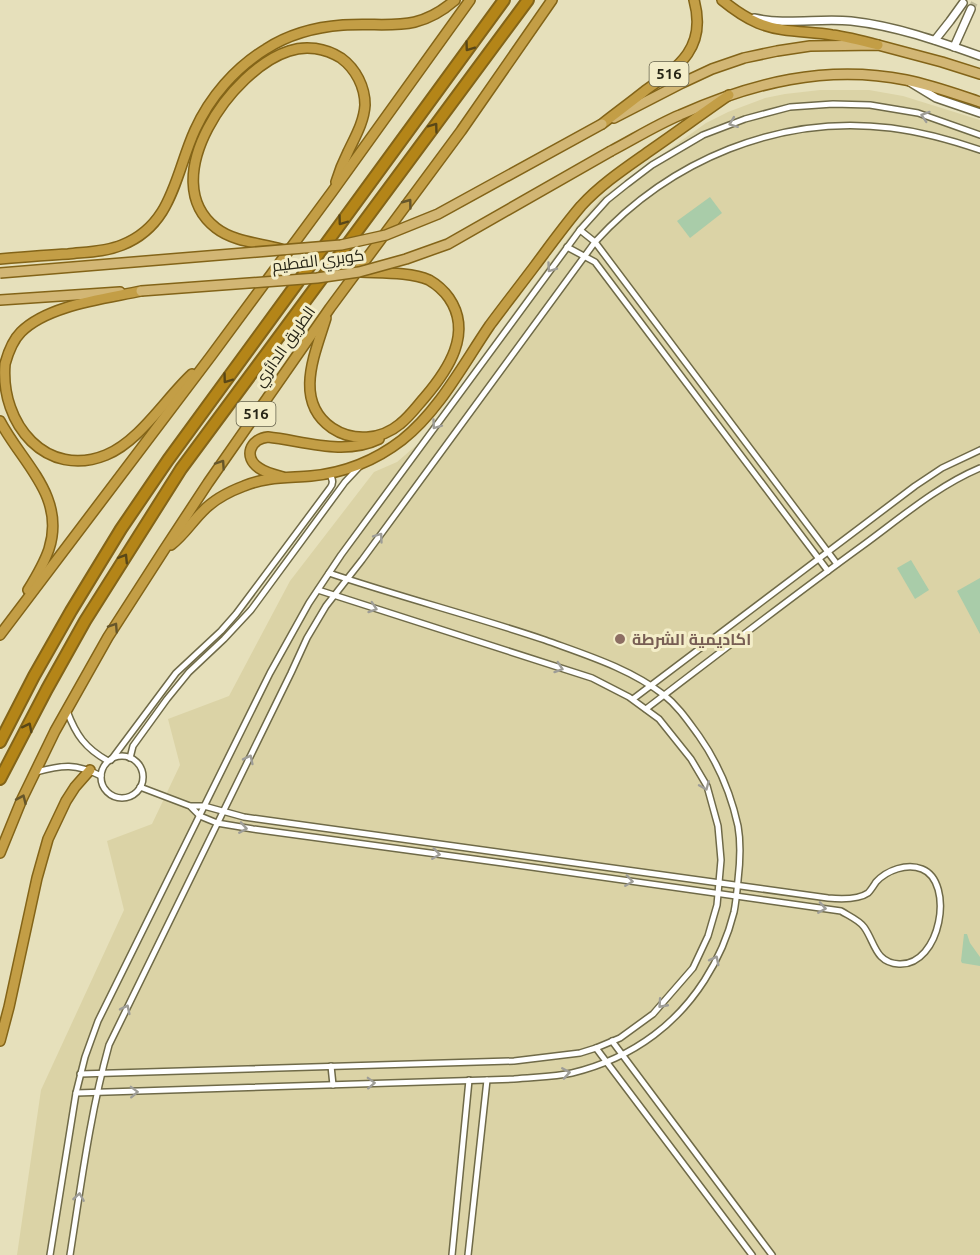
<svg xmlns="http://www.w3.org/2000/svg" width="980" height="1255" font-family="Ubuntu,Cairo,sans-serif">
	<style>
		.built { fill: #dbd3a6 }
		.green { fill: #a9cca9 }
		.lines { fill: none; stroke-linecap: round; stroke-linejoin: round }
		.tertiary-tunnel { stroke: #c0bb9a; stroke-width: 7; stroke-dasharray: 7 3.5; stroke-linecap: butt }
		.minor-casing { stroke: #6f6a48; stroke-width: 8 }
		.tertiary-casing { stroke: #6f6a48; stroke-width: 10 }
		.primary-casing { stroke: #836418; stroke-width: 12 }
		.trunk-casing { stroke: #836418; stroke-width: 12 }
		.motorway-casing { stroke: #836418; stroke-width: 14 }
		.minor { stroke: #fff; stroke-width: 5 }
		.tertiary { stroke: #fff; stroke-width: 7 }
		.primary { stroke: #d2b674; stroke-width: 9 }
		.trunk { stroke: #c39e46; stroke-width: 9 }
		.motorway { stroke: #b48518; stroke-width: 10 }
		.primary-bridge-casing { stroke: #836418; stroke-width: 12; stroke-linecap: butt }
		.primary-bridge { stroke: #d2b674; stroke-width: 9 }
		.oneway { stroke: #594717 }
		.oneway2 { stroke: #9e9d97 }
		.oneway3 { stroke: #66562a }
		.education-dot { fill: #8d6e63; stroke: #f3edc8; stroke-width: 2 }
		.labels { text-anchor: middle; stroke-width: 6; stroke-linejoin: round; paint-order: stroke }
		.shield { fill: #f3edc8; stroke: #65624c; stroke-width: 1.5 }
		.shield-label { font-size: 15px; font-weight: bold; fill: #282617 }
		.street-label { font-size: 16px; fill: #282617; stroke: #f3edc8 }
		.education-label { font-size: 16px; font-weight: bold; fill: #785e54; stroke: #f3edc8; text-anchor: start }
	</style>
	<rect width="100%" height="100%" fill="#e6e0bb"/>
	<polygon class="built" points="820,90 869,90 903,96 980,120 980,1255 17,1255 41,1090 124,910 107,841 152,824 180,765 168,719 229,696 290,581 374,472 397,462 419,443 576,227 601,198 706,123 728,112 765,98 785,94"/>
	<g class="green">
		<polygon points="710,197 722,213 690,238 677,221"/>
		<polygon points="911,560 929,590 915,599 897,568"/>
		<polygon points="980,578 980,634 957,591"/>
		<polygon points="964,934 967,934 970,943 980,957 980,966 962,963 961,961"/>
	</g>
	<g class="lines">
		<polyline class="tertiary-tunnel" points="971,9 976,0"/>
		<defs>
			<g id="minor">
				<polyline points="580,230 595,242 837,564"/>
				<polyline points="567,247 595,262 828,571"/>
				<polyline points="633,699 915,486 942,468 980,450"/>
				<path d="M646,709C718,654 789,599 862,546C899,519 937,486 980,468"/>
				<path d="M67,711C76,735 85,748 108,761"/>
				<circle cx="122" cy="777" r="21"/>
				<polyline points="130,758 133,746 167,699 189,672 224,639 251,610 345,482 360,466"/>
				<path d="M111,760L176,673L221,631L236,614L330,488C334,483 333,478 328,473"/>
				<path d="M36,772C62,765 76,763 101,776"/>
				<path d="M140,787L190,806H204L244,817L828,898C839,899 858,900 868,893C871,890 874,885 876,882C887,870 907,863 922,869C955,882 941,966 899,964C875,963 875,942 864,927C859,920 849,916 841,911L503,863L253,829L217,823L200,816L190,806"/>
				<polyline points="612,1041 772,1255"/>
				<polyline points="596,1048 752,1255"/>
				<polyline points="331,1066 333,1085"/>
				<polyline points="80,1074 514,1061 580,1053 596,1048 620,1038 653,1014 693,968 708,936 717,905 721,860 718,826 707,786 691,759 659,719 629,697 592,678 318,590"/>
				<path d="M76,1093L514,1079C533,1077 554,1077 572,1073C601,1066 630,1053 654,1035C694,1005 722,960 734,912C736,902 737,891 738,880C740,863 741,843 738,826C731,794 718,763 699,736C688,721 678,706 664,695C629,668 586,655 545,640C474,616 400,597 329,573"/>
				<polyline points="50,1255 76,1093 85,1057 98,1021 270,673 309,603 341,555 580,230 607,200 627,184 652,165 703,135 745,119 790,107 833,104 870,105 918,113 980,135"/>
				<path d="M70,1255C81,1185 90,1114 109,1045L291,673L307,638L326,606L362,560L595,242C670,160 779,114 891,128C922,132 951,140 980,150"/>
				<polyline points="452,1255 469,1080"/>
				<polyline points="468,1255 487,1080"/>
			</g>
			<g id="tertiary">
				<path d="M754,18C786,25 819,18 851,21C896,26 938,41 980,56"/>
				<polyline points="935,40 950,21 963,3"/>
				<polyline points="954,47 971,9"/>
				<polyline points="908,81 936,98 980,113"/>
			</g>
			<g id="primary">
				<polyline points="614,118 682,83 712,69 744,58 777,51 810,46 878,45 942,62 980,74"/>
				<path d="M611,151C634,139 656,125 680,115C752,83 826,64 906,80C931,85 956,94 980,102"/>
				<polyline points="0,300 120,292"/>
			</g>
			<g id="trunk">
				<path d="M722,0C733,9 744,17 758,23C782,33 807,31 832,35C848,37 863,41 878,45"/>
				<path d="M602,124C616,113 631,102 646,90C680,66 707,47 694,0"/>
				<path d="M281,249C260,243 234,242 216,228C154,180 232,69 289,51C306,45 325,48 341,58C356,69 365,87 365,105C364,122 355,137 348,152C343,162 339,172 336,182"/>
				<path d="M0,259C23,257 46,255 68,254C86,252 105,252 122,245C173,225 175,174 195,130C210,97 235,68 266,49C289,34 316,27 343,25C389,22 416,34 455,0"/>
				<path d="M141,291C104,299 48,305 21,332C12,341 8,353 5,364C0,425 47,479 106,455C140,441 166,398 192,374"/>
				<path d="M326,318C315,354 293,401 332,428C353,442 381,440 400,424C410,416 417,406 425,397C448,370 473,333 449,298C444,291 436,284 429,280C411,272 381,273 361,272"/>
				<path d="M0,421C22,463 66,496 49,549C44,564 36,577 28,590"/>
				<path d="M283,477C275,475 266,473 259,468C243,457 250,439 268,437C304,441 344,456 379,439"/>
				<path d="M171,545C184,535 191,523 202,512C213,500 228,492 244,486C265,477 288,478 311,476C344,473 376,460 402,440C439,411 464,363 490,325C504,306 519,287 534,267C549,247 564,226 581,206C601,184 627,167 651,150C677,132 703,113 729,95"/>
				<polyline points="0,635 211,356 332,192 470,0"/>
				<polyline points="0,853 22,799 55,731 108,637 164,550 208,483 330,308 461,131 552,0"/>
				<polyline points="0,1041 9,1007 37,878 48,839 66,801 75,787 90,770"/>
			</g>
			<g id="motorway">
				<polyline points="0,742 34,676 71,611 121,529 168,460 504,0"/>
				<polyline points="0,779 47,689 85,621 181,469 528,0"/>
			</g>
		</defs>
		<use href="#minor" class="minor-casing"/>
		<use href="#tertiary" class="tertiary-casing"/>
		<use href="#primary" class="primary-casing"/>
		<use href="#trunk" class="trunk-casing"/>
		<use href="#motorway" class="motorway-casing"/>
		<use href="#minor" class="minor"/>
		<use href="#tertiary" class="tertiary"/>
		<use href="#primary" class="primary"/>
		<use href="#trunk" class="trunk"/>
		<use href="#motorway" class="motorway"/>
		<defs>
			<g id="primary-bridge">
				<polyline points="0,273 341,245 386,235 438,214 602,124"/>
				<polyline points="141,291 317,278 359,272 406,259 448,244 611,151"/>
			</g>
		</defs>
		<use href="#primary-bridge" class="primary-bridge-casing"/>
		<use href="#primary-bridge" class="primary-bridge"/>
	</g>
	<defs><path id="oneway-chevron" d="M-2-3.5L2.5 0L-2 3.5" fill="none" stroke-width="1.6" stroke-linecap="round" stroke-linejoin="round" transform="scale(1.5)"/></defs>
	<g class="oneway">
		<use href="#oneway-chevron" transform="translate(469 47) rotate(126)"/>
		<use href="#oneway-chevron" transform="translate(434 127) rotate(-54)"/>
		<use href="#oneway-chevron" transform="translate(342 221) rotate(126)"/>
		<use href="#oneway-chevron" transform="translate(227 379) rotate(126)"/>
		<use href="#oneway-chevron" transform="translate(124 558) rotate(-58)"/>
		<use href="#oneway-chevron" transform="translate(28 727) rotate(-63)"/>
	</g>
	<g class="oneway2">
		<use href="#oneway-chevron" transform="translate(925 116) rotate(-162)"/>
		<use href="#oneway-chevron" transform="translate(733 123) rotate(159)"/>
		<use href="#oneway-chevron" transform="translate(551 268) rotate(126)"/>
		<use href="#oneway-chevron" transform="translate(436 425) rotate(126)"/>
		<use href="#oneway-chevron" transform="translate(379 537) rotate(-54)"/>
		<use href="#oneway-chevron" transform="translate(373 608) rotate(18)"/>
		<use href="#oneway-chevron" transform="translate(559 668) rotate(18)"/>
		<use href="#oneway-chevron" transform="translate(249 759) rotate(-64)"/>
		<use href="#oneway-chevron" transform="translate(705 786) rotate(67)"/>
		<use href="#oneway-chevron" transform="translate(243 828) rotate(9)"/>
		<use href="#oneway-chevron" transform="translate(436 854) rotate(8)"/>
		<use href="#oneway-chevron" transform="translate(629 881) rotate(8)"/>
		<use href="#oneway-chevron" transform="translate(822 908) rotate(9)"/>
		<use href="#oneway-chevron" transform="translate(715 960) rotate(-63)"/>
		<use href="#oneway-chevron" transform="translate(662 1004) rotate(132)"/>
		<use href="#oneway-chevron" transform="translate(126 1009) rotate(-64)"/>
		<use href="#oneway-chevron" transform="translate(566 1073) rotate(-9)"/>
		<use href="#oneway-chevron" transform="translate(371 1083) rotate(-2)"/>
		<use href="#oneway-chevron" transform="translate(134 1092) rotate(-2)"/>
		<use href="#oneway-chevron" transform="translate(79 1197) rotate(-81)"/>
	</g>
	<g class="oneway3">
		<use href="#oneway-chevron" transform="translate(408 203) rotate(-53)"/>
		<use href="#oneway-chevron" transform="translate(221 464) rotate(-56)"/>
		<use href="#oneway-chevron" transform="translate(114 627) rotate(-57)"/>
		<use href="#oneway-chevron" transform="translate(22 799) rotate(-66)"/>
	</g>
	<circle class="education-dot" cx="620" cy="639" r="6"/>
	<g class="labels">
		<g class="shield">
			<rect x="649.5" y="62" width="39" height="24" rx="4.5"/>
			<rect x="236.5" y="402" width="39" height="24" rx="4.5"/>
		</g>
		<g class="shield-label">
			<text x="669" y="79">516</text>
			<text x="256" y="419">516</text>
		</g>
		<g class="street-label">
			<text transform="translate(318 260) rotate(-7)" y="6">كوبري الفطيم</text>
			<text transform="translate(284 346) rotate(-55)" y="6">الطريق الدائري</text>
		</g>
		<g class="education-label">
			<text x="632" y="645">اكاديمية الشرطة</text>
		</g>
	</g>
</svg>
